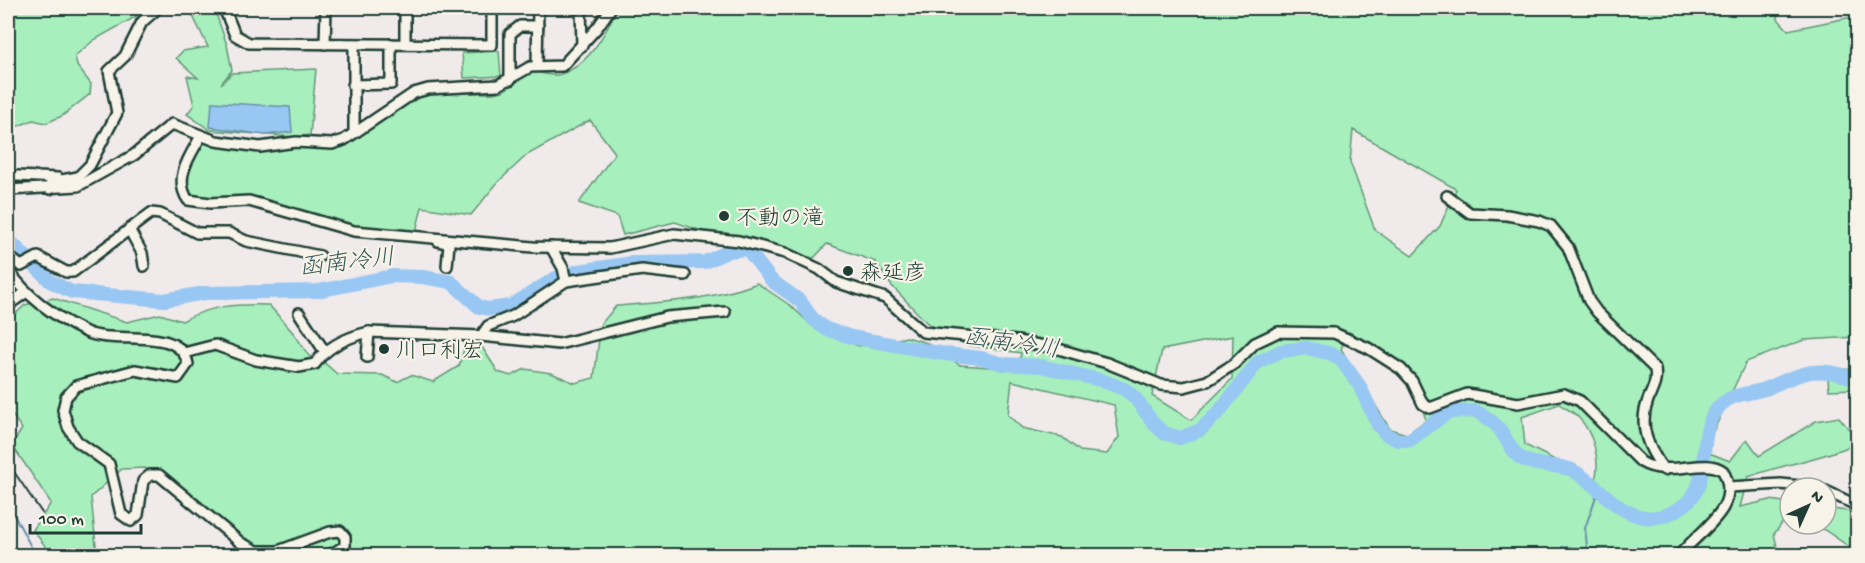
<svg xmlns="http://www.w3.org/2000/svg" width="1865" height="563" font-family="'Gochi Hand','Klee One',sans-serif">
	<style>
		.green { fill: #a7efbc; stroke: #639678; stroke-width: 1.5; fill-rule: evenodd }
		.water { fill: #98c7f3; stroke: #6890a7; stroke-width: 1.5 }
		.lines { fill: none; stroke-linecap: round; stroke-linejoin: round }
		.stream { stroke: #6890a7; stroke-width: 2 }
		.river { stroke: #98c7f3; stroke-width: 14 }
		.minor-casing { stroke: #1f3d34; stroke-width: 14 }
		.minor { stroke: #f7f3e8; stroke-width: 9 }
		.rail { stroke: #1f3d34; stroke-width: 2 }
		.poi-dot { fill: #1f3d34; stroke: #f7f3e8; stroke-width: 2 }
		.labels { text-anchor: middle; stroke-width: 4.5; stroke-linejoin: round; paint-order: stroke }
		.poi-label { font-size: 22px; fill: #1f3d34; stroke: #f7f3e8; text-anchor: start }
		.water-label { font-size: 24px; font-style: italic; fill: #37595a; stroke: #f7f3e8 }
	</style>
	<rect width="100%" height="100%" fill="#f0eaeb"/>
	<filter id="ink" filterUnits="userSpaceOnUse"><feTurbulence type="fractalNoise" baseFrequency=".0167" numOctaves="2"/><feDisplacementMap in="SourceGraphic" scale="12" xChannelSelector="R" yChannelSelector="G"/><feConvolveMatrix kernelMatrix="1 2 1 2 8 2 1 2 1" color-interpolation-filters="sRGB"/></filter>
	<g filter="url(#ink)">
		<g class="green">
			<polygon points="8,8 138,8 137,16 94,40 75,56 77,66 91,84 90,94 62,116 46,123 33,120 16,127 8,126"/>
			<polygon points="189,8 214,8 227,45 232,70 221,84 232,73 316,69 310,135 293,137 210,130 187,114 194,105 187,76 198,78 176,58 183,51 208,47"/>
			<path d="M617,8H1777L1778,19L1788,30L1857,16V337L1804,340L1746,362L1704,451L1730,461L1747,439L1759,456L1816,421L1839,417L1853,434L1848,447C1815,460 1781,465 1748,477L1740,507L1770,500L1790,503V513L1774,534L1779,555L1612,556L1608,550L1562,547L1565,555H237L251,549L193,495L145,468L122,469L91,497L97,555H52L33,530L51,503L12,445L22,429L8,409V363L13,355L8,335V321L25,305L53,298L127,322L160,314L182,321C211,305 236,304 269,305L295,335L309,356L319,358L337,374L382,375L397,382L411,375L433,382L459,366L466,342L480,344L498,372L511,376L525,369L551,373L575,383L594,378L601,324L616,306C657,303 719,299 757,283L791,306L817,330L859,346L907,337L927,343L960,365L1018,369L1021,353L966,345L927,323L891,285L876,262L827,244L814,258L740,244L675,222L623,235L617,216L579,203L615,153L590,120L527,155L498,182L471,215L422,207L416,232L359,228L243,200H206L187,195L182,174L205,138L270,150L310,146L320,148L342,141L414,93H493L503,91L533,71C541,73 553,77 561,74C589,65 606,33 617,8ZM1353,130L1456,189L1440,226L1412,256L1375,230L1350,162ZM1349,332L1409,368L1426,420L1407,434L1390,429L1341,349ZM1233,336L1232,379L1191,420L1152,396L1162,350ZM1012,381L1114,405L1119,437L1107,454L1080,451L1062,437L1022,428L1008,415ZM1559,404C1565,408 1574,412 1579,418C1593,433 1601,460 1595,480L1525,445L1522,417Z"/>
			<polygon points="499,51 501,76 464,78 462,53"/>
			<polygon points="1827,368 1857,370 1857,393 1855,389 1829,390"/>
			<polygon points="1826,508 1853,512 1857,519 1857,552 1816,524 1826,524"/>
		</g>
		<g class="water">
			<polygon points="212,102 290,107 292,132 265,135 210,127"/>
			<polygon points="1562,547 1609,550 1612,555 1565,555"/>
		</g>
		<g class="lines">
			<g class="stream">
				<polyline points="11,503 13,513 36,556"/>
				<polyline points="1588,556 1585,528 1599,488"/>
			</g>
			<path class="river" d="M8,239L50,281L72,292L164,300L205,293L318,291L392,276L423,277L451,282L479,307L489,309L511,306L556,278L579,271L632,263L705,262L729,251L747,249L772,281L800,301L813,319L826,329L851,337L945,354L981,358L1004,364L1041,366L1104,381L1126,390L1136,399L1154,424L1164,433L1180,438L1200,430L1218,413L1258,362L1281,351L1307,348L1332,354L1341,360L1359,385L1378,425L1387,435L1398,440H1410L1448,412L1476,411C1485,416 1495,422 1501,431C1507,440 1511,450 1519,457C1534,468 1555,463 1572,470C1598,483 1615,513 1644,517C1668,520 1695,504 1700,480C1707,454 1700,422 1723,403C1735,392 1756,394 1770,387C1804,371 1821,365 1858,380"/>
			<defs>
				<g id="minor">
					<polyline points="224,8 235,35 249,43 492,45 492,8"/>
					<polyline points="405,8 405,44"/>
					<polyline points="581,8 582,46"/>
					<polyline points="325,44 326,8"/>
					<polyline points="354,44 354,133"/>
					<polyline points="537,65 538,8"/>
					<polyline points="510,80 510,34 520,26 538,26"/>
					<polyline points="353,85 391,84 391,44"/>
					<path d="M201,136C190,156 173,178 188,200L210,203L249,201L354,231L533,247L610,248L674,234L739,241L785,253L819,269L836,282L885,298L923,332L1017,341L1055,348L1107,363L1161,385L1184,387L1207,381L1234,364L1255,343L1278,332L1334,333L1368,348L1401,369L1412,381L1423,404L1430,408L1467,394L1518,403L1564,394L1580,401L1641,462C1669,479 1705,456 1723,471C1743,508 1699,530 1679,556"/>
					<polyline points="17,176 58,178"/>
					<polyline points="50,189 51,182 78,177 90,165 117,113 109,71 125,56 142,22 158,8"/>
					<polyline points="8,190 78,186 134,155 172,124 216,141 260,147 296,142 332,144 344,140 414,93 428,89 498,85 530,67 562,66 597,28 611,8"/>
					<path d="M1447,196L1470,213L1507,215L1539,221L1551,226L1568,247L1589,301L1597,312L1655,369C1657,382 1653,388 1648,400C1638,426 1648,448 1664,470"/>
					<polyline points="129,229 142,253 144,266"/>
					<polyline points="438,241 449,244 447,266"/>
					<polyline points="551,247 563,268 566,281"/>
					<polyline points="8,256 21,266 38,257 66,272 73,272 151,213 160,214 197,233 229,233 246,241 320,256"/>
					<path d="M8,270C28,298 55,317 86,332C114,346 180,324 188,364L178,378L135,370L76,386L66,397L63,410L68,427L77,441L109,464L121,514L131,521L138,515L143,481L150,475H159L241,543L257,551H278L330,532L340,531L345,537V546L328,556"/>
					<polyline points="8,305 25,293"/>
					<polyline points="299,313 325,352"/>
					<polyline points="481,336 488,326 513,316 566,281 642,270 685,275"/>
					<path d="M184,353L215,345L256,360L299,367L315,364C327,346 348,337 369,332L481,336L559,344L667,317L725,312"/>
					<polyline points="367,357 369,332"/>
					<polyline points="1729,487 1781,484 1818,488"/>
					<polyline points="1826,491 1858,506"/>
				</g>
			</defs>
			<use href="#minor" class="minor-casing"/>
			<use href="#minor" class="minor"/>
			<polyline class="rail" points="8,463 42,513"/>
		</g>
	</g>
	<g class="poi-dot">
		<circle cx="724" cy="216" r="6"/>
		<circle cx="848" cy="271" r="6"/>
		<circle cx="384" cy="349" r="6"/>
	</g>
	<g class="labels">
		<g class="poi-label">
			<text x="736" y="224">不動の滝</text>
			<text x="860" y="279">森延彦</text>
			<text x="396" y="357">川口利宏</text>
		</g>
		<g class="water-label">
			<text transform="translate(347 261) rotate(-7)" y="8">函南冷川</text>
			<text transform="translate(1012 342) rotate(8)" y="8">函南冷川</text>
		</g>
	</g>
	<rect width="1865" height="563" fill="none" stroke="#f7f3e8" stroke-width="30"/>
	<rect x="15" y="15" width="1835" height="533" fill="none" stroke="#1f3d34" stroke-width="2" filter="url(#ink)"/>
	<g transform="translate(1808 506) rotate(45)"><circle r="28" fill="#f7f3e8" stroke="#a1aaa0" stroke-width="1.5"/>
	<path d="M0-4.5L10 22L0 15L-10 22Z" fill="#1f3d34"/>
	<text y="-9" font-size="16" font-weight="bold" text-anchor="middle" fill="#1f3d34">N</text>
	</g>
	<path d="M30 524v9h111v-9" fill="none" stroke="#1f3d34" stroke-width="3"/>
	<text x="39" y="524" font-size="18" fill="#1f3d34" stroke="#f7f3e8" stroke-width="4.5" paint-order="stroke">100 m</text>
</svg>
